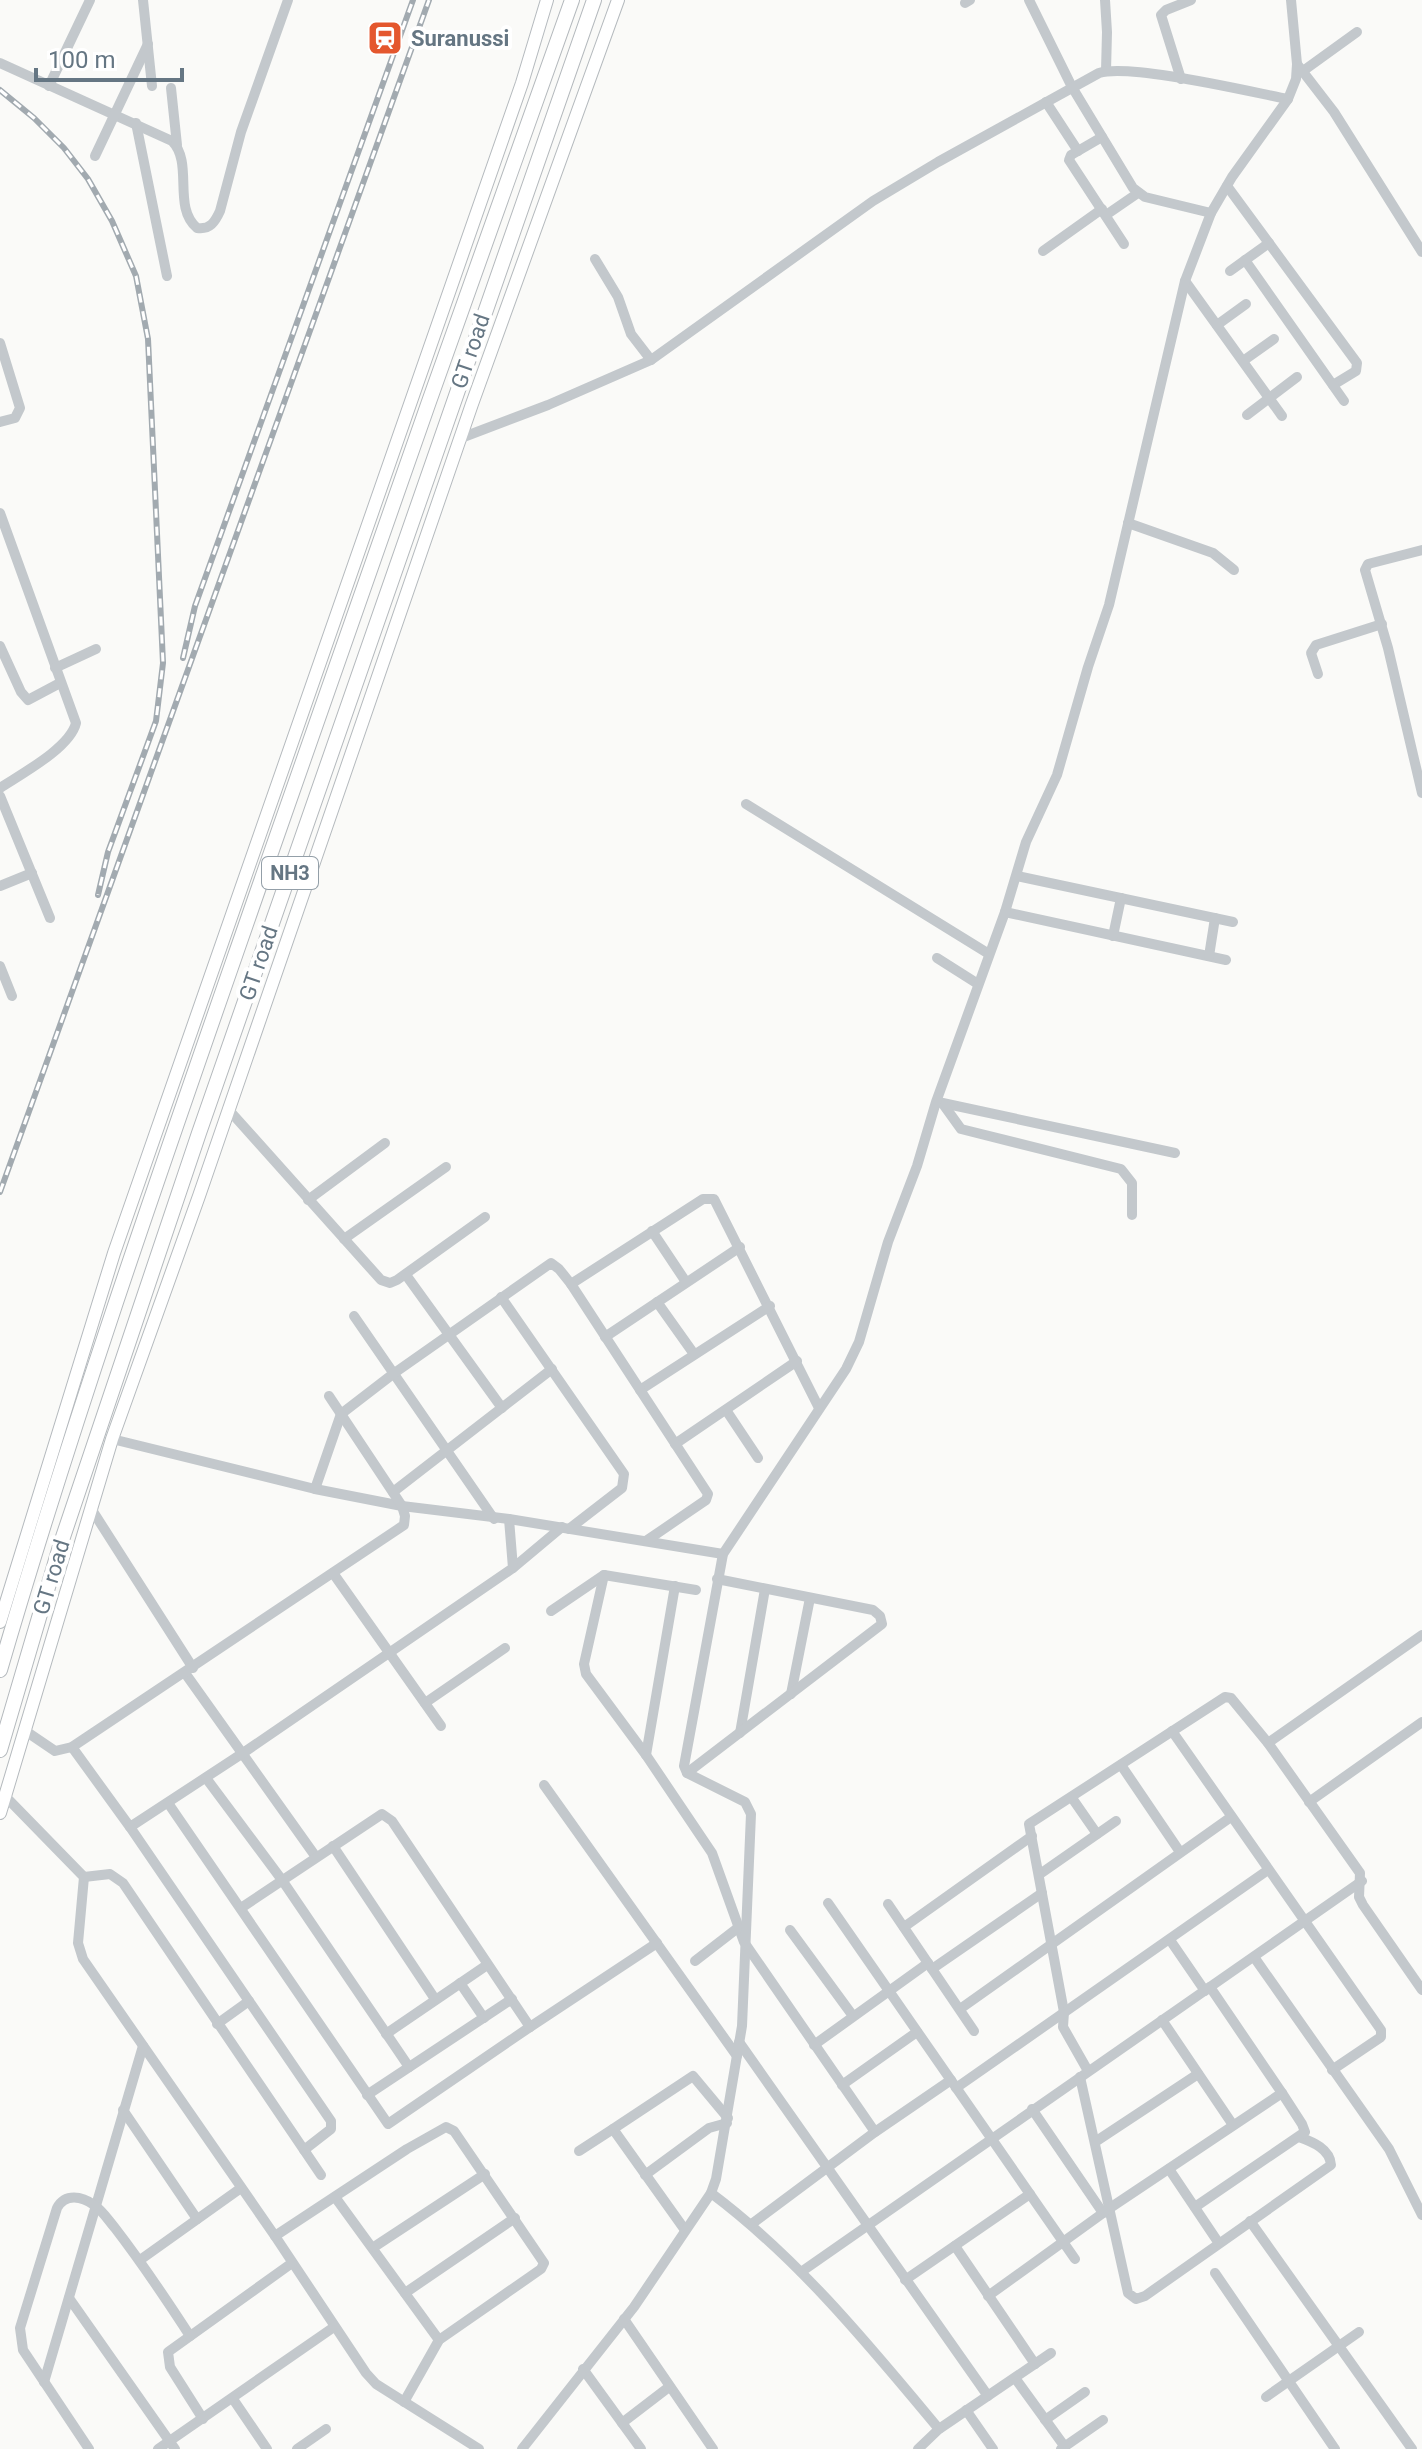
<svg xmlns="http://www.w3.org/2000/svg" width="1422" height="2449" font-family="Roboto,sans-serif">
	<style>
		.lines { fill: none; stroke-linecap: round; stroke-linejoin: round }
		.major-casing { stroke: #b5babe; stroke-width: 14 }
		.highway-casing { stroke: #b4b9bd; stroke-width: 16 }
		.minor { stroke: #c3c8cc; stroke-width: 10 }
		.major { stroke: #fff; stroke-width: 12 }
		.highway { stroke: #fff; stroke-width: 14 }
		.rail-casing { stroke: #a2aab0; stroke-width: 6 }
		.rail { stroke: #fff; stroke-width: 3; stroke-dasharray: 9; stroke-linecap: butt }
		.labels { text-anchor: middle; stroke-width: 8; stroke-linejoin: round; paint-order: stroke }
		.shield { fill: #fff; stroke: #939fa8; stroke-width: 2 }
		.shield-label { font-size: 20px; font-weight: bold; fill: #657683 }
		.poi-label { font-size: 22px; font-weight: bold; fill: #657683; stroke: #fff; text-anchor: start }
		.street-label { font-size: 22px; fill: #657683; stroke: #fff }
	</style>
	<rect width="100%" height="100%" fill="#fafaf8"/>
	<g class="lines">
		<defs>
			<g id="major">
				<polyline points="0,1622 114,1253 522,83 547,0"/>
				<polyline points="0,1813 112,1439 199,1196 472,404 618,0"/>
			</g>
			<g id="highway">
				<path d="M0,1670C77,1406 169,1146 259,887C362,591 466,295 572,0"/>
				<polyline points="0,1750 61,1543 199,1133 594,0"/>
			</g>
		</defs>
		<use href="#major" class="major-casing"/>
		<use href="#highway" class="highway-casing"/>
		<g class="minor">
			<polyline points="143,0 152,86"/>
			<polyline points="1029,0 1072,87 1133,188 1145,197 1211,213"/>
			<polyline points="1105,0 1107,32 1106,71"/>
			<polyline points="1291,0 1297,64"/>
			<polyline points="965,3 970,0"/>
			<path d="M0,63L172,141C194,163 172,207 197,228C210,230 215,222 220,211L241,132L288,0"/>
			<polyline points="1303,71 1357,32"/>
			<polyline points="1181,79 1161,15 1166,10 1191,0"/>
			<polyline points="49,86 90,0"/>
			<polyline points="171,88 177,145"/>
			<polyline points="1046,102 1078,151"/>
			<polyline points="136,123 167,276"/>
			<polyline points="1102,137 1071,155 1069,160 1124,244"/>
			<polyline points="95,156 148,44"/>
			<polyline points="1227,186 1357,363 1356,371 1333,385"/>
			<polyline points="1106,215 1138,193"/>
			<polyline points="1043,251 1102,209"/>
			<polyline points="595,259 618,297 631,334 651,360"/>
			<polyline points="1245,260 1344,401"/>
			<polyline points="1230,271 1269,243"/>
			<polyline points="1185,281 1282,416"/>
			<polyline points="1217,325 1246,304"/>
			<polyline points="0,343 20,408 15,418 0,422"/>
			<polyline points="1243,361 1274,339"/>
			<polyline points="1247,415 1297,377"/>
			<path d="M461,438L548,405L651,360L873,201L938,162L1099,73C1129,63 1251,92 1288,99"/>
			<path d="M0,513L76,723C70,748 21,774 0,788"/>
			<polyline points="1128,523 1213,553 1234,570"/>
			<polyline points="1422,550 1368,564 1365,570 1388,648 1422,793"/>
			<polyline points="0,646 21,692 28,700 60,683"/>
			<polyline points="55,668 96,649"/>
			<polyline points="1318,674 1311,653 1316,645 1382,624"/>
			<polyline points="0,796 50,918"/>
			<polyline points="746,804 989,954"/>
			<polyline points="1017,876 1233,922"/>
			<polyline points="0,886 32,873"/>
			<polyline points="1005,912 1226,960"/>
			<polyline points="1113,936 1121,898"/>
			<polyline points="1209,956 1215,918"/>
			<polyline points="937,958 978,984"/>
			<polyline points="0,966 12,996"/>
			<polyline points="938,1102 1175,1153"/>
			<polyline points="943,1104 961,1129 1121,1169 1132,1183 1132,1215"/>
			<polyline points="228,1109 381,1280 390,1283 397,1280 485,1217"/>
			<polyline points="308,1200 385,1143"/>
			<polyline points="652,1231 686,1282"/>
			<polyline points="344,1239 446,1167"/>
			<polyline points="406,1275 502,1408"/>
			<polyline points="571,1284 703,1199 714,1199 819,1408"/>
			<polyline points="501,1297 624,1474 622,1488 569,1529"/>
			<polyline points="657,1302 694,1354"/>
			<polyline points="354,1316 494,1519"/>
			<polyline points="605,1337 740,1247"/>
			<polyline points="640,1390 770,1306"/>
			<polyline points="726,1410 758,1458"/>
			<polyline points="112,1439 315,1489 402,1506 509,1519 723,1554"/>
			<polyline points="675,1444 797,1361"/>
			<polyline points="315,1489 341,1414 393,1374 551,1263 559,1269 571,1284 708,1494 706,1500 646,1541"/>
			<polyline points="393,1492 552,1369"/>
			<polyline points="92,1510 193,1668"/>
			<polyline points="513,1568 562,1527"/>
			<polyline points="333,1573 441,1726"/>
			<polyline points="604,1575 584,1664 586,1674 646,1755 712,1853 744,1942 875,2132"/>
			<polyline points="551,1611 604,1575 696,1590"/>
			<polyline points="185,1673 316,1857"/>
			<polyline points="791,1694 810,1598"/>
			<polyline points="425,1703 505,1648"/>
			<polyline points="24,1730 55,1751 72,1747 404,1525 405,1516 402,1506 329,1396"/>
			<polyline points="1172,1731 1381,2030 1381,2037 1332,2070"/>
			<polyline points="740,1733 765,1589"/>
			<polyline points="1268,1743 1422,1635"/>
			<polyline points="72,1747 130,1827 243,1753 513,1568 509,1519"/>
			<polyline points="646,1755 675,1586"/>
			<polyline points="1121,1765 1180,1852"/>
			<polyline points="687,1773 882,1624 880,1616 873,1610 717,1579"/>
			<polyline points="206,1778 282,1880 409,2067"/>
			<polyline points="544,1785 737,2056"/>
			<polyline points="5,1796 84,1877 78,1943 83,1959 275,2236 366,2373 376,2384 479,2449"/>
			<polyline points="1072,1798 1097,1834"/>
			<polyline points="1309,1802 1422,1722"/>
			<polyline points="168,1803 388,2124 530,2027"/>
			<polyline points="130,1827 331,2121 331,2129 304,2150"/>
			<polyline points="333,1846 435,1999"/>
			<polyline points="1040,1874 1116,1821"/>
			<polyline points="84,1877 110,1874 123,1883 321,2175"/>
			<polyline points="828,1903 1075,2259"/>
			<polyline points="888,1904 974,2031"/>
			<polyline points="241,1908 382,1814 392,1821 530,2027 657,1943"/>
			<polyline points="904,1927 1032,1836"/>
			<polyline points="790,1930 853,2016"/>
			<polyline points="1170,1940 1205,1991"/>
			<polyline points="1254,1957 1389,2149 1422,2215"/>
			<polyline points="695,1961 739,1927"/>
			<polyline points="932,1969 1042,1893"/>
			<polyline points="460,1983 484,2018"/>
			<polyline points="960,2009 1231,1817"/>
			<polyline points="1162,2020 1233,2125"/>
			<polyline points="217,2024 249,2001"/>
			<polyline points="386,2034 487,1965"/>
			<polyline points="739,2042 988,2396"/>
			<polyline points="814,2045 928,1963"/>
			<polyline points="1088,2071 1063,2027 1064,2012 1029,1824 1225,1697 1231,1698 1268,1743 1360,1873 1359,1897 1363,1905 1422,1990"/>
			<path d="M1080,2077L1128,2293L1136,2299L1145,2296L1331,2165C1330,2149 1313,2142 1299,2137"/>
			<polyline points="842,2085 917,2032"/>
			<polyline points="956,2088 1268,1870"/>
			<polyline points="367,2095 512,1999"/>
			<polyline points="1032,2109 1103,2213"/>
			<polyline points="123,2110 197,2219"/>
			<polyline points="1095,2142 1198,2074"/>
			<polyline points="579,2151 613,2129"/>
			<polyline points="1169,2169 1218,2242"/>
			<polyline points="645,2175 709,2128 727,2123"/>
			<path d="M711,2193C799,2259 869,2345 939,2429"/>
			<polyline points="335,2197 439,2340"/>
			<polyline points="1195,2207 1305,2132 1302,2124 1282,2093 1210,1987"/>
			<polyline points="1250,2221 1412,2449"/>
			<polyline points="753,2223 875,2132 951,2080"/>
			<polyline points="685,2230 613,2129 693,2076 728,2118"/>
			<polyline points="275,2236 407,2149 446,2127 454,2131 544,2263 541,2269 439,2340 404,2402"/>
			<polyline points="955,2246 1035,2364"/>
			<polyline points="374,2247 485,2174"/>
			<polyline points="140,2260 241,2188"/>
			<polyline points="801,2272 1362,1881"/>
			<polyline points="1215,2273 1335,2449"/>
			<polyline points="905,2280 1030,2194"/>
			<polyline points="405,2293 515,2218"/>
			<polyline points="988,2296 1110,2208 1282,2093"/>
			<polyline points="69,2298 175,2449"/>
			<polyline points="624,2319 713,2449"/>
			<polyline points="583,2369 641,2449"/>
			<polyline points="1015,2378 1065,2447"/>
			<polyline points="44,2382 143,2046"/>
			<polyline points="1266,2397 1359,2332"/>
			<polyline points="233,2399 267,2449"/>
			<polyline points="966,2410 993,2449"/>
			<polyline points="203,2419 170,2367 168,2352 292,2263"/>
			<polyline points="1045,2420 1085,2392"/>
			<polyline points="622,2423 669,2387"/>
			<path d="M89,2449L23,2350L20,2328L57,2208C65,2193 82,2196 94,2205C102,2210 109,2221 115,2228C142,2263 166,2299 190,2336"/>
			<polyline points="158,2449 334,2327"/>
			<polyline points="297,2449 326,2429"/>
			<polyline points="522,2449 634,2307 711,2193 716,2179 742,2026 751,1814 745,1802 687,1773 684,1766 723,1554 846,1369 859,1342 888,1242 917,1166 936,1102 1005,912 1026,842 1057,775 1088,667 1109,605 1185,281 1211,213 1232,177 1288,99 1296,79 1297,64 1334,112 1422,252"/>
			<polyline points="918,2449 939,2429 1051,2353"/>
			<polyline points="1061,2449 1103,2420"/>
		</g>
		<use href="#major" class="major"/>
		<use href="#highway" class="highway"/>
		<defs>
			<g id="rail">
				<polyline points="0,90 34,118 64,148 88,179 112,221 136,276 148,339 163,663 156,721 108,852 98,895"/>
				<polyline points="183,658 195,606 413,0"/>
				<polyline points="0,1192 429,0"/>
			</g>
		</defs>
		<use href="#rail" class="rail-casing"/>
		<use href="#rail" class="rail"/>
	</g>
	<defs>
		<symbol id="station-square" viewBox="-11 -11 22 22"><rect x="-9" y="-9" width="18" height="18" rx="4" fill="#e4572e" stroke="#fff"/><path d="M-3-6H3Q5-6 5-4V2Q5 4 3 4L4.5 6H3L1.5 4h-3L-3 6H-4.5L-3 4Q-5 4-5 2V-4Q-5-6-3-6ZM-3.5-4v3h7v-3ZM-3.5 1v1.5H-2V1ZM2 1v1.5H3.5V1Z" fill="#fff"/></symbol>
	</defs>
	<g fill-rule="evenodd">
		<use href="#station-square" x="365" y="18" width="40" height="40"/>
	</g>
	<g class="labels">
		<rect class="shield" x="262" y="857" width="56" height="32" rx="6"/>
		<g class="shield-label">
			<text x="290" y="880">NH3</text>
		</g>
		<g class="poi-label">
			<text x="411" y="46">Suranussi</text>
		</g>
		<g class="street-label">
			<text transform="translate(470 351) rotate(-71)" y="8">GT road</text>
			<text transform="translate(258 963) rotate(-71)" y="8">GT road</text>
			<text transform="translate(51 1577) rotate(-73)" y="8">GT road</text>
		</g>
	</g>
	<path d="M36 68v12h146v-12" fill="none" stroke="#657683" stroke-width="4"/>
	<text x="48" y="68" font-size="24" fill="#657683" stroke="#ffffff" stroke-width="6" paint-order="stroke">100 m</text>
</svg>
